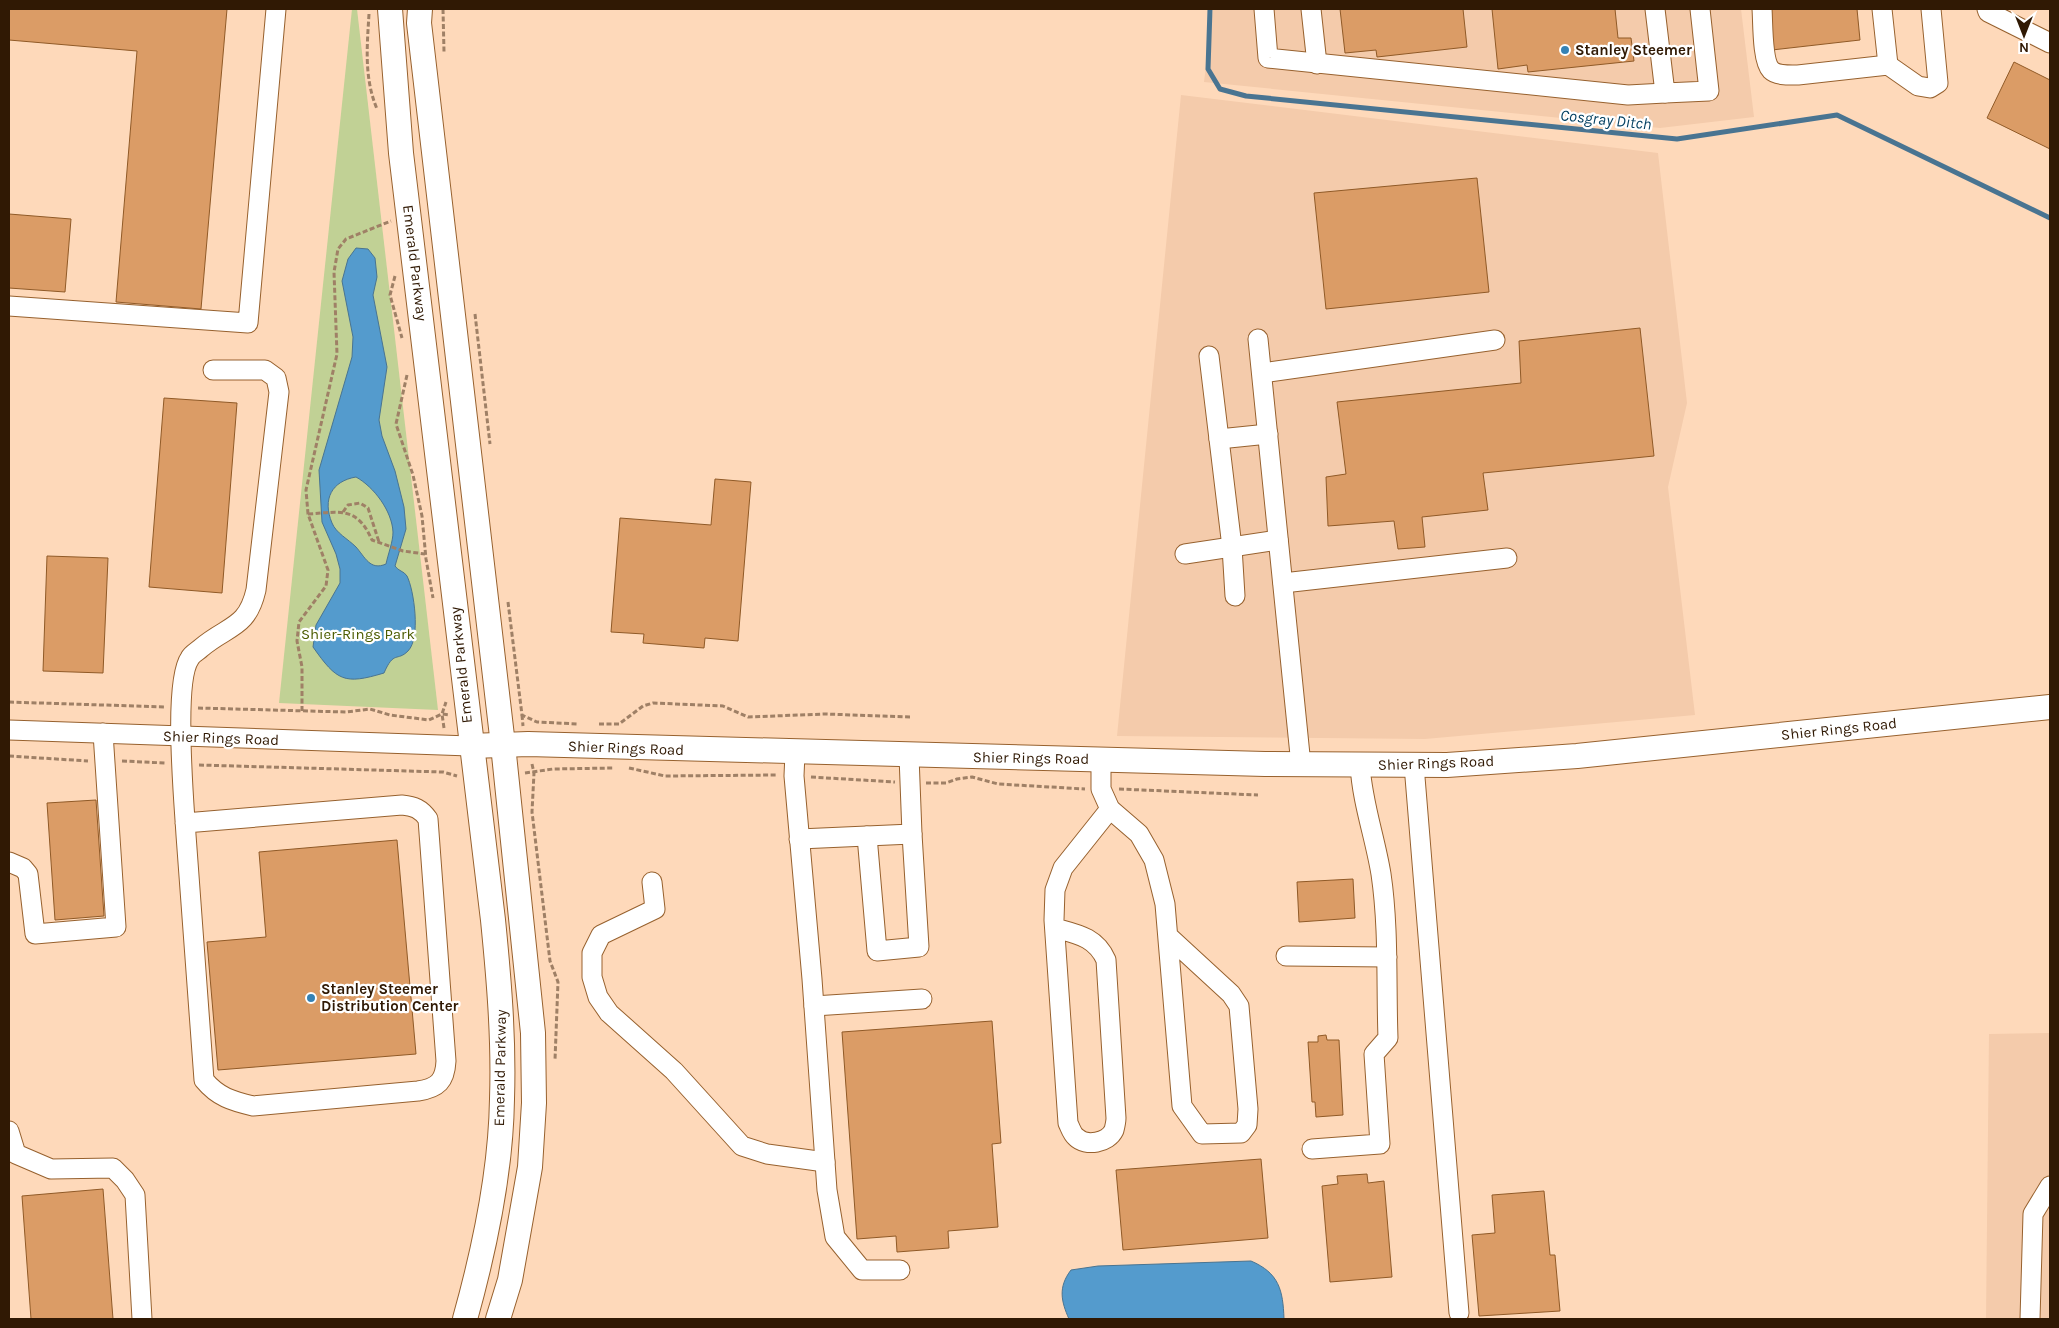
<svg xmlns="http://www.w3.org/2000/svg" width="2059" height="1328" font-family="Karla,sans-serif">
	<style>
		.built { fill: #f4cbab }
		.green { fill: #c1d195 }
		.water { fill: #549bcd; stroke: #497491; fill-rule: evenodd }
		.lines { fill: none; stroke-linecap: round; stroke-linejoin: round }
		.stream { stroke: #497491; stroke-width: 5 }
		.building { fill: #db9c66; stroke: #905a27 }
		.minor-casing { stroke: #97612e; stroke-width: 21 }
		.major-casing { stroke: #97612e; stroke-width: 26 }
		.path { stroke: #9f8066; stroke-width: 3; stroke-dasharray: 5 2.5; stroke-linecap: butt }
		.minor { stroke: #fff; stroke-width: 19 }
		.major { stroke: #fff; stroke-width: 24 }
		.poi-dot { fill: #3582b5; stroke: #fff; stroke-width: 2 }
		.labels { text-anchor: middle; stroke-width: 4.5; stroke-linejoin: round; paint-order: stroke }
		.poi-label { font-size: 15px; font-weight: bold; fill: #301904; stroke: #fff; text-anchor: start }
		.street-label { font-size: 15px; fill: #301904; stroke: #fff }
		.park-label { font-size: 15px; fill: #4c5c00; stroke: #fff }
		.water-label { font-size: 16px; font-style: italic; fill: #064263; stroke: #fff }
	</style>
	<rect width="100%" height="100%" fill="#fed9ba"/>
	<g class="built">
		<polygon points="1213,9 1741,9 1754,117 1660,128 1204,82"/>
		<polygon points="1181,95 1658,153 1687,403 1668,487 1695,715 1425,739 1117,736"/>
		<polygon points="2050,1033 2050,1319 1986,1319 1989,1034"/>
	</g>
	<polygon class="green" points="352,9 357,9 438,710 279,703"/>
	<g class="water">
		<path d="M356,248L368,249L375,258L377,277L373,295L387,367L379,420L382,436L395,471L404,507L406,529L395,566C398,571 404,571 407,576C414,590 421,638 408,651C397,662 394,650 384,673C344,685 337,681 313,647L316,625L340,583V569L336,554L322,522L319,470L352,357L353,337L342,281L348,259ZM356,477C374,487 392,511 393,532C393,542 388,554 386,564C370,571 365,557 356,547C348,539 336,533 332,523C322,499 332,481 356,477Z"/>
		<path d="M1251,1261C1279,1273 1283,1290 1284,1319H1069C1061,1301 1058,1287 1071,1270L1098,1266Z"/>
	</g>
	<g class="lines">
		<polyline class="stream" points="1210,9 1208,69 1220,89 1246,96 1677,139 1837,115 2050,218"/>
	</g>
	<g class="building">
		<polygon points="9,9 227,9 201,309 116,302 137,51 9,40"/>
		<polygon points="1340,9 1463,9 1467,47 1377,57 1376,50 1345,53"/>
		<polygon points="1492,9 1615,9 1618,38 1631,38 1634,61 1528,72 1527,65 1498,69"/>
		<polygon points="1769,9 1857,9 1860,40 1772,50"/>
		<polygon points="2014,62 2050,80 2050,149 1987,118"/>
		<polygon points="1477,178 1489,292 1326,309 1314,193"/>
		<polygon points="9,214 71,219 65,292 9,288"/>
		<polygon points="1640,328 1654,456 1483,473 1488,510 1422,517 1425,547 1398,549 1394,521 1328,526 1326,477 1346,474 1337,402 1521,383 1519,341"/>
		<polygon points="164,398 237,403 222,593 149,587"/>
		<polygon points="715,479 751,482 738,641 705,638 704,648 643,643 644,634 611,632 620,518 711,525"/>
		<polygon points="47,556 108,558 103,673 43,671"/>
		<polygon points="96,800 104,916 55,920 47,803"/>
		<polygon points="397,840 416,1054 218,1070 207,942 266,937 259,852"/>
		<polygon points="1353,879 1355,918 1299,922 1297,882"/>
		<polygon points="992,1021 1001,1143 992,1144 998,1227 948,1231 949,1248 897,1252 896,1236 857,1239 842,1032"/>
		<polygon points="1326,1035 1327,1040 1339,1040 1343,1115 1316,1117 1315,1102 1312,1102 1308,1042 1318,1042 1318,1036"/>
		<polygon points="1261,1159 1268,1238 1123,1250 1116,1170"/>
		<polygon points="1367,1174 1368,1183 1384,1181 1392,1277 1330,1282 1322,1186 1338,1184 1337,1176"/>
		<polygon points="103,1189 113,1319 31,1319 22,1196"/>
		<polygon points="1544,1191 1550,1255 1555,1255 1560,1311 1479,1316 1472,1235 1495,1233 1492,1195"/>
	</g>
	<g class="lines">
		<defs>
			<g id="minor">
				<polyline points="1264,9 1268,58 1628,95 1665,93"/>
				<polyline points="1311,9 1317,64"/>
				<polyline points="1655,9 1665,93 1709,91 1700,9"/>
				<path d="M1762,9C1763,22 1762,61 1771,70C1777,76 1790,75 1798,75L1888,65L1918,86L1930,88L1938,83L1931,9"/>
				<polyline points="1882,9 1888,65"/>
				<polyline points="1987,9 1988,12 2050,43"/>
				<polyline points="9,306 248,323 276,9"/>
				<polyline points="1258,339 1301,765"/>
				<polyline points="1209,356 1232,547 1235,596"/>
				<polyline points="1262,373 1495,340"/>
				<polyline points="1219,439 1268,434"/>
				<polyline points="1185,554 1278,540"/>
				<polyline points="1283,583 1507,558"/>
				<polyline points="9,730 470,746"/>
				<polyline points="795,753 794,776 812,979 827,1190 835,1237 862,1270 900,1270"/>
				<polyline points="1101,759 1101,789 1110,809 1139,834 1154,860 1165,904 1182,1106 1202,1134 1241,1133 1247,1125 1248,1109 1239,1006 1231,994 1168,936"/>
				<polyline points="1414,765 1459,1313"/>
				<path d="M185,823L402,805C414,806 421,809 428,819L446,1061C445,1081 438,1088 418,1091L253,1106C232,1101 218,1097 204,1080L186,835C184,801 173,682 190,658C192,654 198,651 201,648C228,625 247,629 256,590L279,392L276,378L265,370H213"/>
				<polyline points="867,836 877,951 919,947 912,834"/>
				<polyline points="799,839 912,834 909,756"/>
				<polyline points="9,862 23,868 28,874 35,934 116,927 103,733"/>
				<polyline points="652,882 655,909 601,935 592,953 592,977 598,997 609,1013 674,1071 742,1146 767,1154 825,1162"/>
				<path d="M1055,928C1077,934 1096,937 1106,960L1116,1118C1116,1121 1115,1126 1114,1130C1108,1143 1086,1147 1076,1137C1072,1134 1070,1127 1068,1123L1054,920L1055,890L1063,868L1110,809"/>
				<polyline points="1286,956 1387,957"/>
				<polyline points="814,1006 922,999"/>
				<polyline points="9,1131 16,1154 51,1169 113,1168 125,1180 135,1195 142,1319"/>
				<path d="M1312,1149L1380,1144L1374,1054L1388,1038C1386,984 1389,928 1381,874C1375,837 1362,802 1360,765"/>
				<polyline points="2030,1319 2033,1214 2050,1186"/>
			</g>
			<g id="major">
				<path d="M390,9L401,153L493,920C499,980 504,1039 502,1099C501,1169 484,1251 465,1319"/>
				<polyline points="420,9 419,23 503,745 533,1033 534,1103 530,1167 510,1280 498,1319"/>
				<polyline points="470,746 528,744 1265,764 1447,765 1577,756 2050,707"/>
			</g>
		</defs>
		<use href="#minor" class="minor-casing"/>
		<use href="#major" class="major-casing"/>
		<g class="path">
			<polyline points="443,9 444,52"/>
			<path d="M369,14C367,47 364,78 377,109"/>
			<polyline points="395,276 390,295 402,338"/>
			<polyline points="475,314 490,444"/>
			<polyline points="407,375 396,424 413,475 422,516 426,559 433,598"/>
			<polyline points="343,512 348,505 360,503 368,508 379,542"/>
			<path d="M308,514C340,512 357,506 372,540L403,551L425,554"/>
			<polyline points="508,602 522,715 537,722 578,724"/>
			<polyline points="9,702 165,707"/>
			<polyline points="198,708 346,712 370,709 390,715 429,720 442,714 446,702"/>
			<polyline points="302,711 302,667 297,641 299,622 326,586 328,570 308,514 306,490 337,354 334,272 338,249 346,239 391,221"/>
			<polyline points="522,715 523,726"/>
			<polyline points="599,724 619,724 643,706 653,703 723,706 748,717 825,714 910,717"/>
			<polyline points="444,728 442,714 450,715"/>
			<polyline points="9,756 88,761"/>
			<polyline points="122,761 165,763"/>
			<polyline points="532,764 534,773 532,812 550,961 558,982 555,1060"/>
			<polyline points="199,765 443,772 457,776"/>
			<polyline points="629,768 665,776 777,775"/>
			<polyline points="525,773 553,769 613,768"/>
			<polyline points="811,777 895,782"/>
			<polyline points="926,783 946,783 957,779 972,777 998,784 1085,789"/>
			<polyline points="1119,789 1258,795"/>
		</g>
		<use href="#minor" class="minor"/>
		<use href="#major" class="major"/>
	</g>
	<g class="poi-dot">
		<circle cx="1565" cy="50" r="5"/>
		<circle cx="311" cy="998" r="5"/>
	</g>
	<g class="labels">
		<g class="poi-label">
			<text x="1575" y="55">Stanley Steemer</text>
			<text x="321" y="994">Stanley Steemer<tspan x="321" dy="17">Distribution Center</tspan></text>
		</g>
		<g class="street-label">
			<text transform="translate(415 263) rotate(83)" y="5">Emerald Parkway</text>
			<text transform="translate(461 665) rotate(-96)" y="5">Emerald Parkway</text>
			<text transform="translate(1839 729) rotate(-6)" y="5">Shier Rings Road</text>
			<text transform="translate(221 738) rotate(2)" y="5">Shier Rings Road</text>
			<text transform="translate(626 748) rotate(2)" y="5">Shier Rings Road</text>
			<text transform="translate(1031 758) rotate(1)" y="5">Shier Rings Road</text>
			<text transform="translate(1436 763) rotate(-2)" y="5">Shier Rings Road</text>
			<text transform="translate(500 1068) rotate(-89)" y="5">Emerald Parkway</text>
		</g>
		<g class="park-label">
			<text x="358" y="639">Shier-Rings Park</text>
		</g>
		<g class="water-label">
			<text transform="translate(1606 119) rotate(6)" y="6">Cosgray Ditch</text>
		</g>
	</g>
	<rect width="2059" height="1328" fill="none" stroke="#301904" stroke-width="20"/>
	<g transform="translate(2024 35) rotate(180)" stroke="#ffffff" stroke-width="4" paint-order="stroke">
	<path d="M0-4L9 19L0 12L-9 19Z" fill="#301904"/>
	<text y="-8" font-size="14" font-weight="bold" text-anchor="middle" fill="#301904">N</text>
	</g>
</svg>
